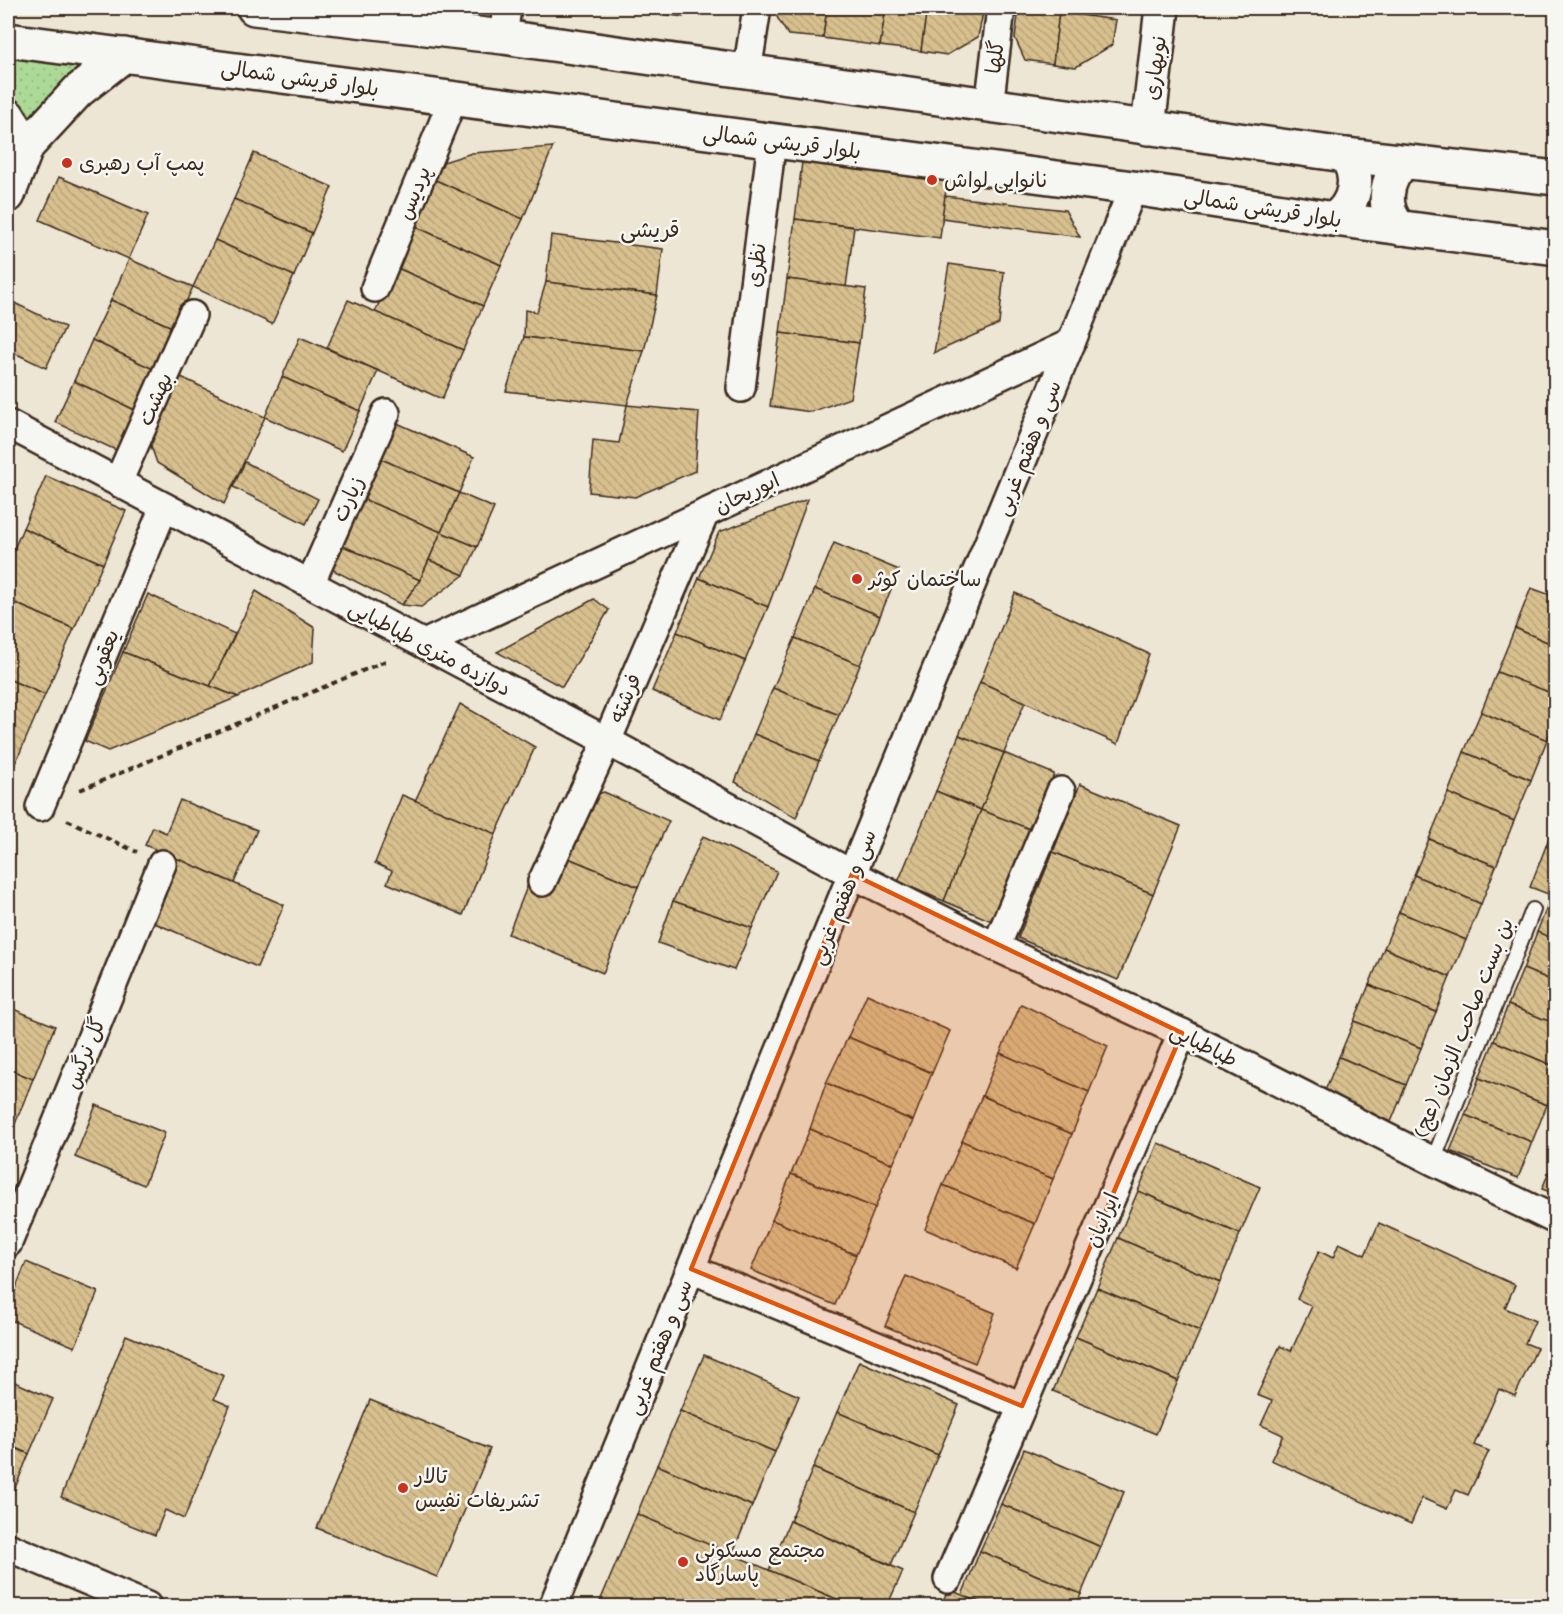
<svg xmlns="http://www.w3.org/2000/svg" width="1563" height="1614" font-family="Mynerve,'Playpen Sans Arabic',sans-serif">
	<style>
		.grass { fill: url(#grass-dots); stroke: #74825a; stroke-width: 1.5 }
		.building { fill: url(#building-back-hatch); stroke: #3b2a1e; stroke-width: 1.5 }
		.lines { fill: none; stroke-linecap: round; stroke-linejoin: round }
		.service-casing { stroke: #3b2a1e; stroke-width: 18 }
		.minor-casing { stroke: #3b2a1e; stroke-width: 32 }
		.tertiary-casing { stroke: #3b2a1e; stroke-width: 38 }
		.secondary-casing { stroke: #3b2a1e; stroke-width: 38 }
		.path { stroke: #3b2a1e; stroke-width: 4; stroke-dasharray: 6 4.5; stroke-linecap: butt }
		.service { stroke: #f6f6f2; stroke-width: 14 }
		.minor { stroke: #f6f6f2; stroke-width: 27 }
		.tertiary { stroke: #f6f6f2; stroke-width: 33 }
		.secondary { stroke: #f6f6f2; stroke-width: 33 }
		.marked { fill: #df570d; fill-opacity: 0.2; stroke: #df570d; stroke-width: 4.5; stroke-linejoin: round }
		.poi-dot { fill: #c8321e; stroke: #f6f6f2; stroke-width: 2 }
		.labels { text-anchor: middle; stroke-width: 5; stroke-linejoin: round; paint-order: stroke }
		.street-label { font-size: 21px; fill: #3b2a1e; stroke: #f6f6f2 }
		.poi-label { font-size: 21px; fill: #3b2a1e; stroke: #f6f6f2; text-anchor: start }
		.neighbourhood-label { font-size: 22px; fill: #3b2a1e; stroke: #f6f6f2 }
	</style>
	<defs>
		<pattern id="grass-dots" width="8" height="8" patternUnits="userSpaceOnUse" patternTransform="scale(1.5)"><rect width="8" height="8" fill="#add997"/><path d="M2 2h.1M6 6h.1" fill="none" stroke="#96ba82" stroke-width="1.8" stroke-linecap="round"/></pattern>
		<pattern id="building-back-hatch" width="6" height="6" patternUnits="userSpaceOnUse" patternTransform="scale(1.5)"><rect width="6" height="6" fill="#d7bf8e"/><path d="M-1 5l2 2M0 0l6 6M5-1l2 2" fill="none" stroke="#b9a47a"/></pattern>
	</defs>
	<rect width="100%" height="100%" fill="#ede6d4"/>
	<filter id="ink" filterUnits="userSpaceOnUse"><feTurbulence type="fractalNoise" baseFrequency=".0167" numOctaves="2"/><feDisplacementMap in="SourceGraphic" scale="12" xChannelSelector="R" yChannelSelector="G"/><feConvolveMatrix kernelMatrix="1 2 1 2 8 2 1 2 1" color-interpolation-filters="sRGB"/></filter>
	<g filter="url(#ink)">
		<polygon class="grass" points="8,51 99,62 29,128 8,107"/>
		<g class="building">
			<polygon points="620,8 684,8 683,17"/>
			<polygon points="778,8 827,8 823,38 788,35 777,17"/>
			<polygon points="827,8 886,8 880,46 823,38"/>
			<polygon points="886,8 927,8 921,51 880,46"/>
			<polygon points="927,8 984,8 978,37 947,55 921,51"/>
			<polygon points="1019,8 1059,12 1053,64 1025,60 1015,38"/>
			<polygon points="1022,8 1094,8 1092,16"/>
			<polygon points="1059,12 1116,20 1112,45 1076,67 1053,64"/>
			<polygon points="553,147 523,219 433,179 437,164 472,153"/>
			<polygon points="254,153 332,187 312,233 234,199"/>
			<polygon points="803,154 948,173 940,238 795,219"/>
			<polygon points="59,177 148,215 129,259 40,220"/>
			<polygon points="433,179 523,219 501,265 414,226"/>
			<polygon points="945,196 1065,210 1080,237 942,218"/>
			<polygon points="234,199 312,233 294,276 215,240"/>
			<polygon points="795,219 854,227 846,287 787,279"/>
			<polygon points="414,226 501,265 483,306 395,267"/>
			<polygon points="551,235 663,249 657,295 546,282"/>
			<polygon points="215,240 294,276 272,324 193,287"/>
			<polygon points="129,259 193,287 174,328 111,300"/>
			<polygon points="949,264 1004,272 999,324 934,353"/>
			<polygon points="395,267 483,306 463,350 375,312"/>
			<polygon points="787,279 866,289 859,343 780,333"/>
			<polygon points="546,282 657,295 644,351 524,337 525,310 537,312"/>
			<polygon points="8,300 65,327 46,368 8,350"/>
			<polygon points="111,300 174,328 155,370 92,340"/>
			<polygon points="348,300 463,350 442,399 327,348"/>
			<polygon points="780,333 859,343 850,398 811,412 770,406"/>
			<polygon points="300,337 378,371 360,411 282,377"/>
			<polygon points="524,337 644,351 627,405 506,391"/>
			<polygon points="92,340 155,370 137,411 74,381"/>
			<polygon points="179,376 265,417 224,504 157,463 150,443"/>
			<polygon points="282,377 360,411 342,451 265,417"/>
			<polygon points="74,381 137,411 118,451 55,422"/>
			<polygon points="627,405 699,412 695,471 635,497 589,492 593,440 619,443"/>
			<polygon points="397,423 474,457 459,493 381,459"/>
			<polygon points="381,459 459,493 441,532 363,499"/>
			<polygon points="245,462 318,499 306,524 233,487"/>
			<polygon points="46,476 126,511 103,564 23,528"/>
			<polygon points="459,493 494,508 477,547 441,532"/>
			<polygon points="363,499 441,532 420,580 343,546"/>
			<polygon points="808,499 768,607 699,578 719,532"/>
			<polygon points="23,528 103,564 74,629 8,600 8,563"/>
			<polygon points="441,532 477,547 464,575 429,560"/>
			<polygon points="834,543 899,570 880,616 815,589"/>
			<polygon points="343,546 420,580 402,605 331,569"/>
			<polygon points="429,560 464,575 421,607 402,605 420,580"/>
			<polygon points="699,578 768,607 745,661 677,632"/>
			<polygon points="1531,588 1556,597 1556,646 1515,628"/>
			<polygon points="815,589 880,616 860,665 795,638"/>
			<polygon points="256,591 315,628 313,662 238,697 210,686"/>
			<polygon points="1015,593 1149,654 1118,744 980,682"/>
			<polygon points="148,594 235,634 210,686 123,652"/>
			<polygon points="594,599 609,610 562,687 497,652"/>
			<polygon points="8,600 74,629 45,695 8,679"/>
			<polygon points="1515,628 1556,646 1556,695 1497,672"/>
			<polygon points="677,632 745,661 720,720 652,691"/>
			<polygon points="795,638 860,665 839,715 773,688"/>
			<polygon points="123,652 210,686 238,697 108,751 85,741"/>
			<polygon points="1497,672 1556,695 1556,720 1547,740 1481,712"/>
			<polygon points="8,679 45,695 15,764 8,761"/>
			<polygon points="980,682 1025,702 1004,753 959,735"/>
			<polygon points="773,688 839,715 819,761 754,734"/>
			<polygon points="460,704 535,747 496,834 415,801"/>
			<polygon points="1481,712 1547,740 1531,780 1464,752"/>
			<polygon points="754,734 819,761 796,818 735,782"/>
			<polygon points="959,735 1004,753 981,810 936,791"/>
			<polygon points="1464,752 1531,780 1514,821 1448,793"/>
			<polygon points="1004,753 1054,774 1032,830 981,810"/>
			<polygon points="1080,784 1181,826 1153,894 1053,852"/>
			<polygon points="936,791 981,810 944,901 898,882"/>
			<polygon points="604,792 669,821 638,887 561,855 585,798"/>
			<polygon points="1448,793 1514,821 1496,866 1429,839"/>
			<polygon points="402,795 496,834 463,915 387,883 392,871 375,863"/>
			<polygon points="180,800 257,830 234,883 145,845 153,827 166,833"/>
			<polygon points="981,810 1032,830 994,922 944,901"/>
			<polygon points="1556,822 1556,850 1546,846"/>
			<polygon points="703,836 777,871 752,928 673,901"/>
			<polygon points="1429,839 1496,866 1481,904 1414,875"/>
			<polygon points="1546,846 1556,850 1556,897 1530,887"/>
			<polygon points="1053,852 1153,894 1118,980 1018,938"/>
			<polygon points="561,855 638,887 603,973 508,934 529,882"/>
			<polygon points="176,858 284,905 257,967 150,921"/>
			<polygon points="1414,875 1481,904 1466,940 1399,912"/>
			<polygon points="1552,895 1556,897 1556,940 1537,932"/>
			<polygon points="673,901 752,928 734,970 658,943"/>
			<polygon points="1399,912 1466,940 1450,977 1384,948"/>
			<polygon points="1537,932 1556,940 1556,982 1523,969"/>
			<polygon points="1384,948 1450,977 1436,1012 1369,985"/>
			<polygon points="1523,969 1556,982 1556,1024 1508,1005"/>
			<polygon points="1369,985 1436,1012 1421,1048 1354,1021"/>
			<polygon points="867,994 950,1031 932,1073 848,1037"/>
			<polygon points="1021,1004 1108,1046 1089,1092 1000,1053"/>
			<polygon points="1508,1005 1556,1024 1556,1067 1494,1041"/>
			<polygon points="8,1007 55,1026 33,1079 8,1069"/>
			<polygon points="1354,1021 1421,1048 1406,1085 1339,1057"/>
			<polygon points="848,1037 932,1073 913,1121 826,1083"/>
			<polygon points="1494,1041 1556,1067 1556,1084 1547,1105 1479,1078"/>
			<polygon points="1000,1053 1089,1092 1072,1134 982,1096"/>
			<polygon points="1339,1057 1406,1085 1391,1122 1324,1093"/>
			<polygon points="8,1069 33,1079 11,1134 8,1133"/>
			<polygon points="1479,1078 1547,1105 1532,1142 1465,1115"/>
			<polygon points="826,1083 913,1121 893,1164 810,1129"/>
			<polygon points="982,1096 1072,1134 1053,1179 962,1141"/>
			<polygon points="96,1105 165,1133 144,1185 75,1157"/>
			<polygon points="1465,1115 1532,1142 1518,1178 1450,1151"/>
			<polygon points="810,1129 893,1164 875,1208 791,1174"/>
			<polygon points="962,1141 1053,1179 1035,1224 943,1185"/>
			<polygon points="1158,1143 1260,1187 1240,1234 1138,1191"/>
			<polygon points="1556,1154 1556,1194 1542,1189"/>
			<polygon points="791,1174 875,1208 856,1255 772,1220"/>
			<polygon points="943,1185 1035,1224 1016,1268 925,1229"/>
			<polygon points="1138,1191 1240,1234 1220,1282 1118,1238"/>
			<polygon points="772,1220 856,1255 835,1305 751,1270"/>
			<polygon points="1379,1223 1515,1285 1505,1308 1535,1321 1525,1343 1537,1348 1515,1396 1499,1389 1474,1445 1489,1451 1468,1495 1456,1490 1447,1509 1422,1498 1411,1524 1271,1460 1283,1435 1261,1425 1272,1401 1257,1395 1280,1346 1291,1351 1312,1306 1297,1299 1319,1251 1333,1258 1339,1243 1365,1255"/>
			<polygon points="1118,1238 1220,1282 1200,1331 1097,1288"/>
			<polygon points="26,1262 98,1292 75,1347 8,1319 8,1308"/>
			<polygon points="906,1276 995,1313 975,1363 885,1326"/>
			<polygon points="1097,1288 1200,1331 1178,1381 1076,1337"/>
			<polygon points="126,1335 224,1376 214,1399 230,1406 184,1519 165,1510 155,1535 61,1497"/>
			<polygon points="1076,1337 1178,1381 1156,1434 1053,1391"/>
			<polygon points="704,1355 799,1396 775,1452 680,1411"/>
			<polygon points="859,1361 959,1405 938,1455 837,1412"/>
			<polygon points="8,1379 53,1399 29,1454 8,1445"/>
			<polygon points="370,1400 490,1449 437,1577 317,1528"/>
			<polygon points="680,1411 775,1452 752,1506 657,1465"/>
			<polygon points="837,1412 938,1455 914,1512 813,1468"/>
			<polygon points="8,1445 29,1454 8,1505"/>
			<polygon points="1024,1449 1124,1492 1101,1547 1001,1504"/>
			<polygon points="657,1465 752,1506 732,1555 637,1514"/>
			<polygon points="813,1468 914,1512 891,1565 790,1521"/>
			<polygon points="1001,1504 1101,1547 1081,1594 980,1551"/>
			<polygon points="637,1514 769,1570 853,1606 598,1606"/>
			<polygon points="790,1521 903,1571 887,1606 853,1606 769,1570"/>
			<polygon points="980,1551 1081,1594 1076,1606 988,1606 962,1595"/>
			<polygon points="948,1589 988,1606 941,1606"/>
		</g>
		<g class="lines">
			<defs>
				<polyline id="service" points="1433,1161 1533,910"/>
				<g id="minor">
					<polyline points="503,37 507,8"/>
					<polyline points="747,72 757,8"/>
					<polyline points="989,107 1001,8"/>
					<polyline points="375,288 453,99"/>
					<polyline points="741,388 772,141"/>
					<polyline points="8,424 607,741 852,874 996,947 1182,1033 1433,1161 1556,1220"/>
					<polyline points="118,482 192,315"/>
					<polyline points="310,584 386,413"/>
					<polyline points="424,644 1071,343"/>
					<polyline points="40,807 164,507"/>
					<polyline points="542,882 607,741 705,513"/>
					<polyline points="996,947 1061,791"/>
					<polyline points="8,1243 162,864"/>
					<polyline points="691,1269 1022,1406"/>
					<polyline points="8,1547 147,1606"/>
					<polyline points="948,1579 1182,1033"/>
					<polyline points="553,1606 852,874 1071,343 1133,188"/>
				</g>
				<polyline id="tertiary" points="1148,128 1162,8"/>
				<g id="secondary">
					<polyline points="254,8 503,37 1345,155 1556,178"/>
					<polyline points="8,40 1133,188 1334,219 1556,248"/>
					<polyline points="8,116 27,146"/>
					<polyline points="8,195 27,146 78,91 124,55"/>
					<path d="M1334,219C1355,205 1362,176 1345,155"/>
					<path d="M1400,228C1381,209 1384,180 1404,162"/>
				</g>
			</defs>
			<use href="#service" class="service-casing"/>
			<use href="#minor" class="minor-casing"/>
			<use href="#tertiary" class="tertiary-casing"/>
			<use href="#secondary" class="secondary-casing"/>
			<g class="path">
				<polyline points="80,790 388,660"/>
				<polyline points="67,820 137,852"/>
			</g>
			<use href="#service" class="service"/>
			<use href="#minor" class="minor"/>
			<use href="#tertiary" class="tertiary"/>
			<use href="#secondary" class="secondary"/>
		</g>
	</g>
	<path class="marked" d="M852,874L1182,1033L1022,1406L691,1269Z"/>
	<g class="poi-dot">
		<circle cx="67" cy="163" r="6"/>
		<circle cx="932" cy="180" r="6"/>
		<circle cx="857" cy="579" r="6"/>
		<circle cx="403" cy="1488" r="6"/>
		<circle cx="683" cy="1562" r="6"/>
	</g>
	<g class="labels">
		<g class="street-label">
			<text transform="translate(995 57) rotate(-83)" y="7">گلها</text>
			<text transform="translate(1155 68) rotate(-83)" y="7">نوبهاری</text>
			<text transform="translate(300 78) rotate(8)" y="7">بلوار قریشی شمالی</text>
			<text transform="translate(782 142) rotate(7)" y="7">بلوار قریشی شمالی</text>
			<text transform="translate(414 193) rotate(-68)" y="7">پردیس</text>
			<text transform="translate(1263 208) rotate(9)" y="7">بلوار قریشی شمالی</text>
			<text transform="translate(756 265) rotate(-83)" y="7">نظری</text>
			<text transform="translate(155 399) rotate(-66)" y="7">بهشت</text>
			<text transform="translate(1028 448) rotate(-68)" y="7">سی و هفتم غربی</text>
			<text transform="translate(747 493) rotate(-25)" y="7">ابوریحان</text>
			<text transform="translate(348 499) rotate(-66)" y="7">زیارت</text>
			<text transform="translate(430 648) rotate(28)" y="7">دوازده متری طباطبایی</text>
			<text transform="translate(102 657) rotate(-68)" y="7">یعقوبی</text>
			<text transform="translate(625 698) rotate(-67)" y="7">فرشته</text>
			<text transform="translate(843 897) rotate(-68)" y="7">سی و هفتم غربی</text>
			<text transform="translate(1463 1028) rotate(-68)" y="7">بن بست صاحب الزمان (عج)</text>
			<text transform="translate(1204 1045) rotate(27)" y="7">طباطبایی</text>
			<text transform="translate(85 1053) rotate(-68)" y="7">گل نرگس</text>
			<text transform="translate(1102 1220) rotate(-67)" y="7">ایرانیان</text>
			<text transform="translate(659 1347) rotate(-68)" y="7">سی و هفتم غربی</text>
		</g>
		<g class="poi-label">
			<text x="79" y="170">پمپ آب رهبری</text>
			<text x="944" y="187">نانوایی لواش</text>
			<text x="869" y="586">ساختمان کوثر</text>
			<text x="415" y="1483">تالار<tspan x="415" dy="24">تشریفات نفیس</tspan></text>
			<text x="695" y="1557">مجتمع مسکونی<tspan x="695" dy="24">پاسارگاد</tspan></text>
		</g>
		<g class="neighbourhood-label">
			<text x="650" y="237">قریشی</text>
		</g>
	</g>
	<rect width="1563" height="1614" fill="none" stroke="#f6f6f2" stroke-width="30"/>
	<rect x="15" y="15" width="1533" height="1584" fill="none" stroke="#3b2a1e" stroke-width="2" filter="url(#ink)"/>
</svg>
